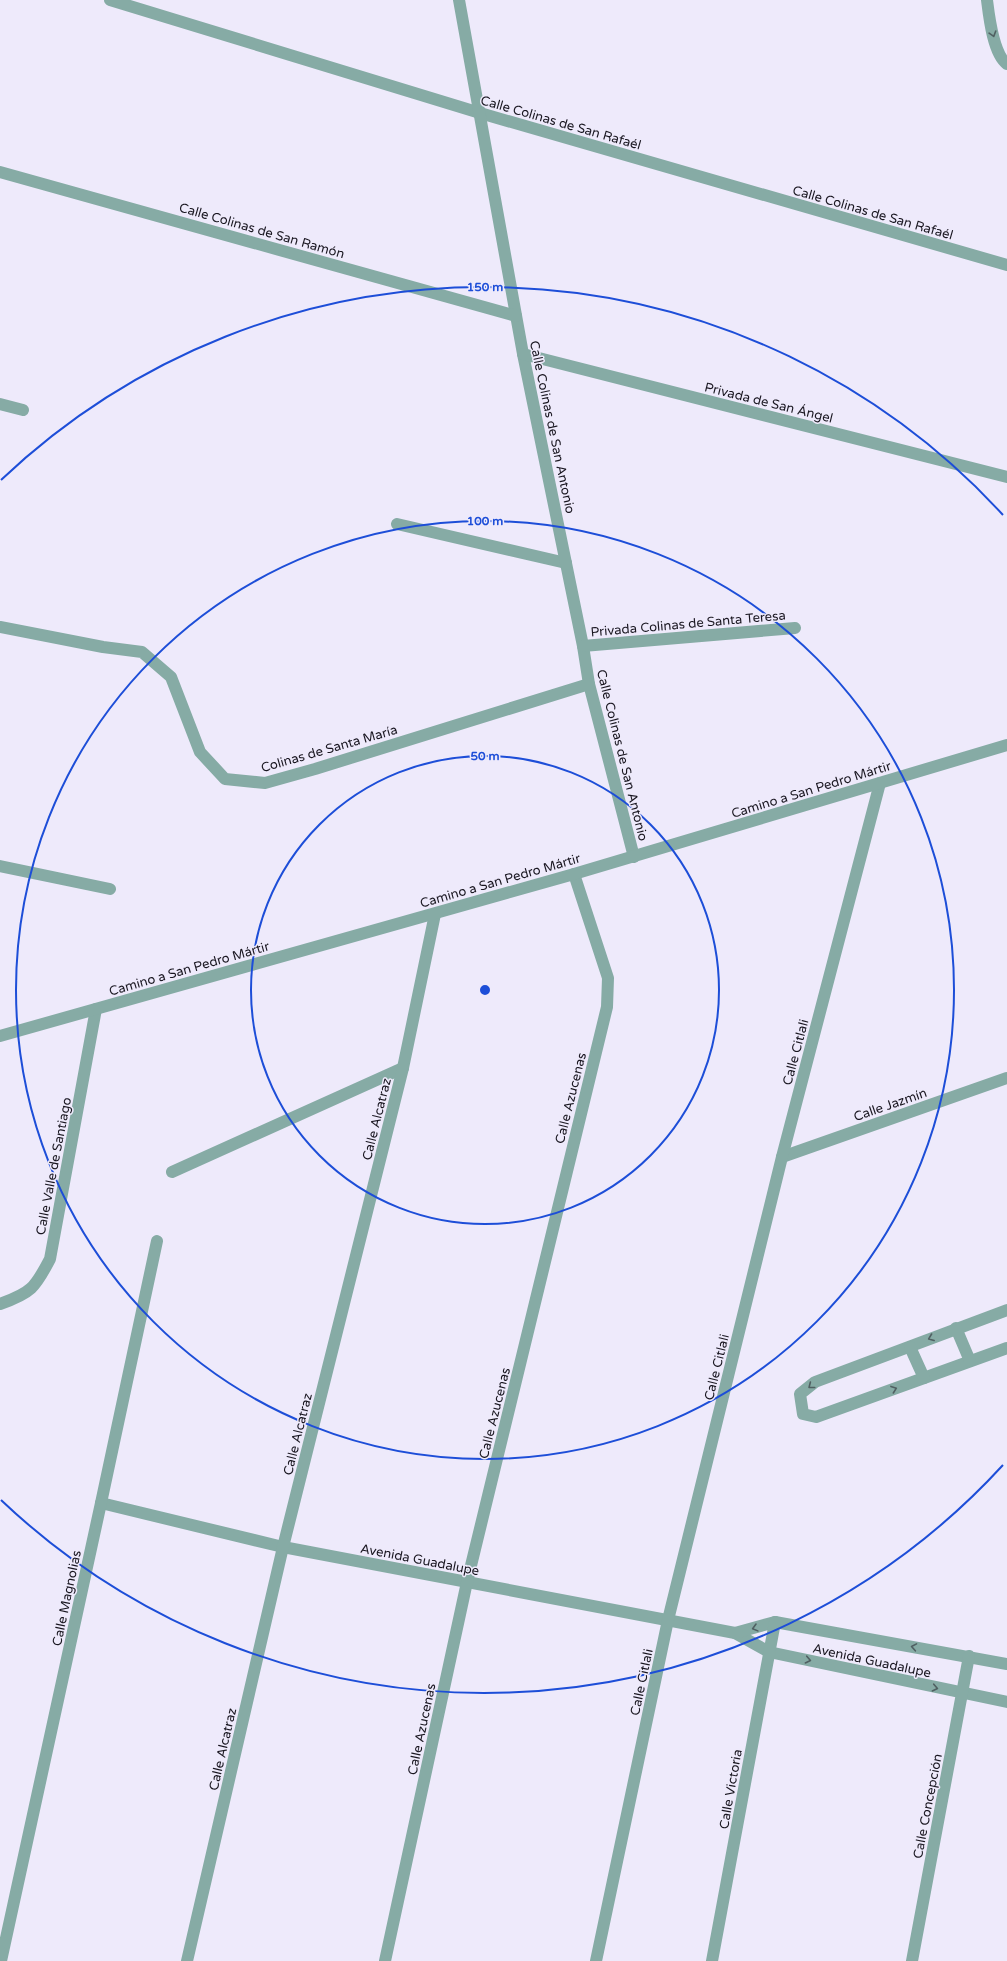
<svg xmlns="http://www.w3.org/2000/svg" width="1007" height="1961" font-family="'Varela Round',sans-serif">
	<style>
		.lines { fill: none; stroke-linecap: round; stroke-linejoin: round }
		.service { stroke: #86aba5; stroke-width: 12 }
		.minor { stroke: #86aba5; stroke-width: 12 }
		.tertiary { stroke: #86aba5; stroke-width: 12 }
		.oneway { stroke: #506062 }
		.ring { fill: none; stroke: #1d4ed8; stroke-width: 2 }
		.labels { text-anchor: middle; stroke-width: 3; stroke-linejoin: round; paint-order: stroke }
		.street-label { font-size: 13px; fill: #191620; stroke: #eeeafb }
		.centre { fill: #1d4ed8; stroke: #eeeafb; stroke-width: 2 }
		.ring-label { font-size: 12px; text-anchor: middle; font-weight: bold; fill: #1d4ed8; stroke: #eeeafb; stroke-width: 3; stroke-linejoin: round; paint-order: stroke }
	</style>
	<rect width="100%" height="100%" fill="#eeeafb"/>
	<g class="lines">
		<g class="service">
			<path d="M987,0C989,16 993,54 1007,64"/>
			<polyline points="397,524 566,563"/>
			<polyline points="172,1172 403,1068"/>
			<polyline points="1007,1310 815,1382 800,1394 803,1414 816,1417 1007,1348"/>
			<polyline points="956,1328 970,1361"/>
			<polyline points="910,1347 924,1378"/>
		</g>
		<g class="minor">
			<polyline points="110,0 480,113 1007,265"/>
			<polyline points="459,0 523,354 583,646 589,684 634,857"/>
			<polyline points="0,172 516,316"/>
			<polyline points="523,354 1007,477"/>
			<polyline points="0,404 23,410"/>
			<polyline points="0,627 103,647 142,652 171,677 200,752 225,779 265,783 315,769 589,684"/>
			<polyline points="583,646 795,628"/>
			<polyline points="0,866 110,889"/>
			<polyline points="782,1157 1007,1078"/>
			<path d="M0,1304C31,1293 35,1288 50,1259L96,1009"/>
			<polyline points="101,1503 283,1547 735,1633 769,1652 1007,1702"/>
			<polyline points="735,1633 775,1622 1007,1664"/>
			<polyline points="1,1961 101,1503 157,1241"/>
			<polyline points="187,1961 283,1547 403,1068 435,914"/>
			<polyline points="385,1961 467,1582 607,1007 608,978 574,874"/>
			<polyline points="596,1961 668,1620 782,1157 880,783"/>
			<polyline points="712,1961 775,1622"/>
			<polyline points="912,1961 969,1656"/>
		</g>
		<polyline class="tertiary" points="0,1036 574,874 1007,745"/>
	</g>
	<defs><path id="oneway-chevron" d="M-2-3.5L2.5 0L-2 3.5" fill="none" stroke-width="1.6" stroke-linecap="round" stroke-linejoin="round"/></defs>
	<g class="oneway">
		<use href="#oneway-chevron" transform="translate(993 34) rotate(73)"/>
		<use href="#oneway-chevron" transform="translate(931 1338) rotate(159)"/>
		<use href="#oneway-chevron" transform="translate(811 1386) rotate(142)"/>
		<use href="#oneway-chevron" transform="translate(894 1389) rotate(-20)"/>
		<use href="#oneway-chevron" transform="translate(755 1628) rotate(165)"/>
		<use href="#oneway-chevron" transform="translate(914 1647) rotate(-170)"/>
		<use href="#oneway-chevron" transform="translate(808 1660) rotate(12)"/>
		<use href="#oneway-chevron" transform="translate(935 1688) rotate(12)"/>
	</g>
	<g class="ring">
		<circle cx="485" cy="990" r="234"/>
		<circle cx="485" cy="990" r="469"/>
		<path d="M1003 1465A703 703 0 0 1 1 1500M1 480A703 703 0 0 1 1003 515"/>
	</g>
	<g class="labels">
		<g class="street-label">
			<text transform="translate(561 122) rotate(16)" y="5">Calle Colinas de San Rafaél</text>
			<text transform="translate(873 212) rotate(16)" y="5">Calle Colinas de San Rafaél</text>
			<text transform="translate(262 230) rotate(16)" y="5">Calle Colinas de San Ramón</text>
			<text transform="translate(769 402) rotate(14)" y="5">Privada de San Ángel</text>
			<text transform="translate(553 427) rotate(78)" y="5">Calle Colinas de San Antonio</text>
			<text transform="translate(688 623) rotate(-5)" y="5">Privada Colinas de Santa Teresa</text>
			<text transform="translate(329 748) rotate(-16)" y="5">Colinas de Santa María</text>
			<text transform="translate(623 755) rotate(76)" y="5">Calle Colinas de San Antonio</text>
			<text transform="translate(811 789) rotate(-17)" y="5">Camino a San Pedro Mártir</text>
			<text transform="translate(500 880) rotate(-16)" y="5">Camino a San Pedro Mártir</text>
			<text transform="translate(189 968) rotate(-16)" y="5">Camino a San Pedro Mártir</text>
			<text transform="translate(795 1052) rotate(-75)" y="5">Calle Citlali</text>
			<text transform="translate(570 1098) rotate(-76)" y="5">Calle Azucenas</text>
			<text transform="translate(890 1104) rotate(-19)" y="5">Calle Jazmín</text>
			<text transform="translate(376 1119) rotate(-76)" y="5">Calle Alcatraz</text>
			<text transform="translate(53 1166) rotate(-79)" y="5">Calle Valle de Santiago</text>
			<text transform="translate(716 1367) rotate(-76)" y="5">Calle Citlali</text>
			<text transform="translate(494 1413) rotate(-76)" y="5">Calle Azucenas</text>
			<text transform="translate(297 1434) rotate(-76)" y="5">Calle Alcatraz</text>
			<text transform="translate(420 1559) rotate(11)" y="5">Avenida Guadalupe</text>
			<text transform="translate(66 1598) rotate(-78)" y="5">Calle Magnolias</text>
			<text transform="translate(872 1660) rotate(12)" y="5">Avenida Guadalupe</text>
			<text transform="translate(641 1682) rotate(-78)" y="5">Calle Citlali</text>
			<text transform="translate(421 1729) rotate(-78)" y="5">Calle Azucenas</text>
			<text transform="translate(222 1749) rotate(-77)" y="5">Calle Alcatraz</text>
			<text transform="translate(730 1789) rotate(-80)" y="5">Calle Victoria</text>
			<text transform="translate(927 1806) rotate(-79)" y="5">Calle Concepción</text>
		</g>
	</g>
	<circle cx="485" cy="990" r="6" class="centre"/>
	<g class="ring-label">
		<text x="485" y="291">150 m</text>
		<text x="485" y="525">100 m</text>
		<text x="485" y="760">50 m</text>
	</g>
</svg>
